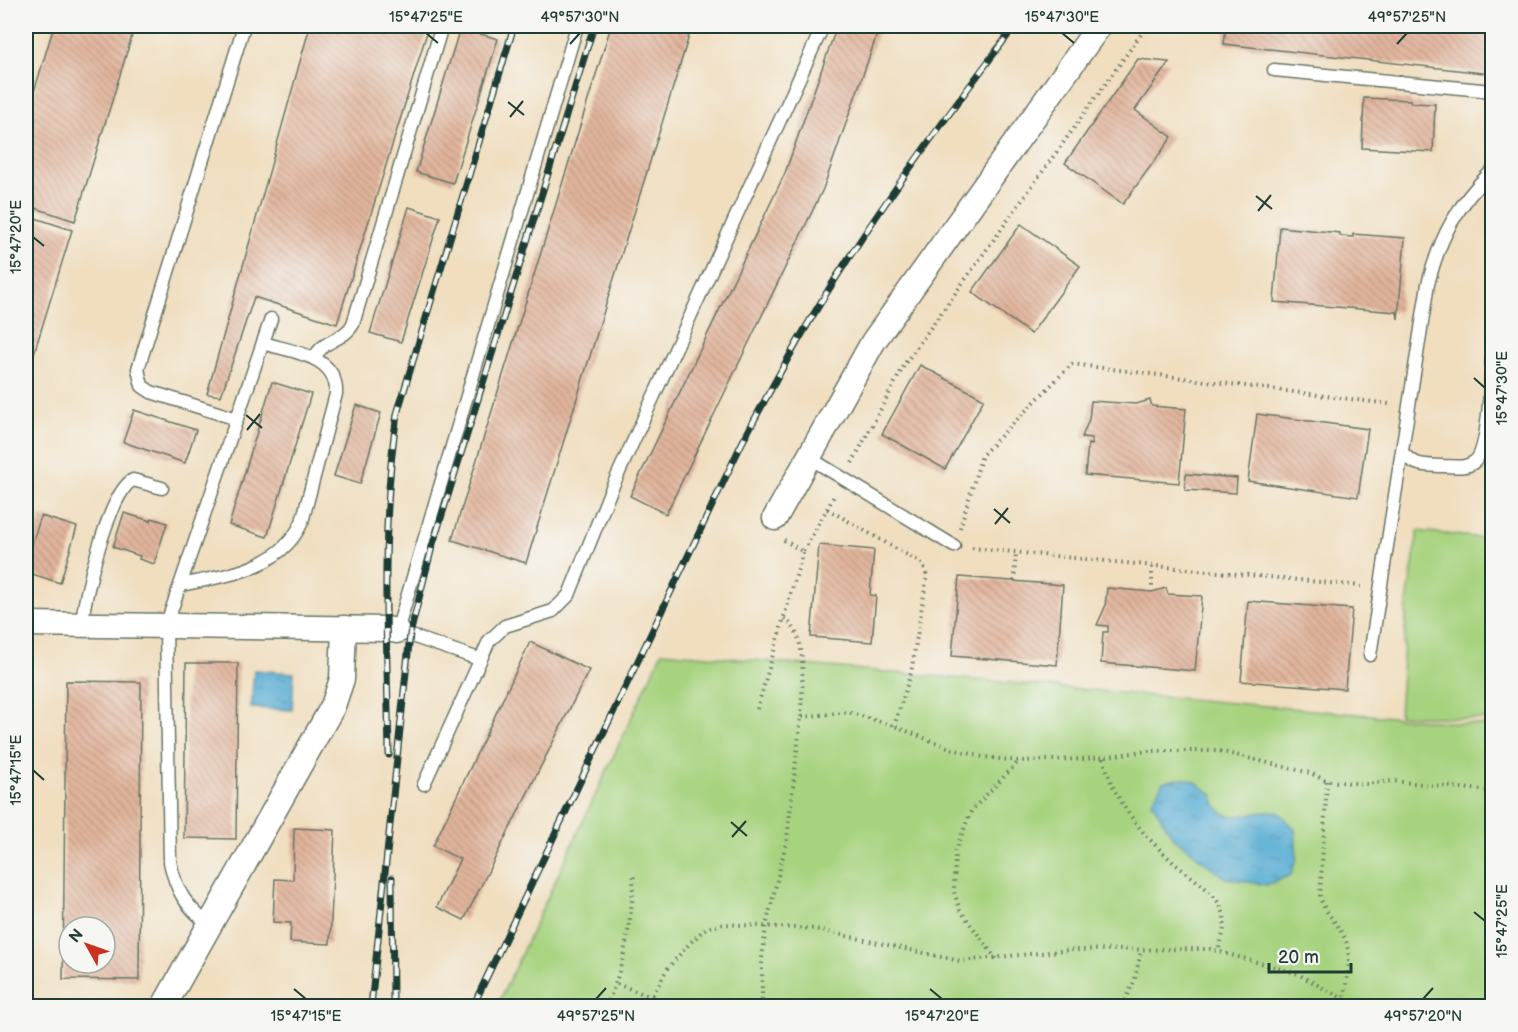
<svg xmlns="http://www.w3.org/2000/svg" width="1518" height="1032" font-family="'Balsamiq Sans',sans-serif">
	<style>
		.park { fill: #a7d37f; stroke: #63885a; stroke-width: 1.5 }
		.water { fill: url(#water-ripples); stroke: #3c7584; stroke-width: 1.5 }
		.building { fill: url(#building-back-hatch); fill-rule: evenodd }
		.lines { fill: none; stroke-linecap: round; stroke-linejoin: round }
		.service-casing { stroke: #687565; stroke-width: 15 }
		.minor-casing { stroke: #687565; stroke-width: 27 }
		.path { stroke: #687565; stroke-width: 4; stroke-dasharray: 1.5 4.5; stroke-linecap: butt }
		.service { stroke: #fff; stroke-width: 12 }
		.minor { stroke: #fff; stroke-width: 24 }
		.rail-casing { stroke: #1f3d34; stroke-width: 7 }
		.rail { stroke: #f6f6f2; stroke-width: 4.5; stroke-dasharray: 14; stroke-linecap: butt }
		.ticks { fill: none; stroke: #1f3d34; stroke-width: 2 }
		.neatline { fill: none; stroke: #1f3d34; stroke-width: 2 }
		.ticks-label { font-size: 15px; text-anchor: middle; fill: #1f3d34 }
	</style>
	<defs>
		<pattern id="water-ripples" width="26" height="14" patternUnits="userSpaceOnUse" patternTransform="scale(1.5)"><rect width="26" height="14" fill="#58add4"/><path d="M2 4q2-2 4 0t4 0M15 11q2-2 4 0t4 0" fill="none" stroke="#488ead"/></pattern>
		<pattern id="building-back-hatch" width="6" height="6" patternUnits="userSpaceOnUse" patternTransform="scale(1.5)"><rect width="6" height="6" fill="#e2b59c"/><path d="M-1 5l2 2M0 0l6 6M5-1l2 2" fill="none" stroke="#b79480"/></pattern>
	</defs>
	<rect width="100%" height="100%" fill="#f6f6f2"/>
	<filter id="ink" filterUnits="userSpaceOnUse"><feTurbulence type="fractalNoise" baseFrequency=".0167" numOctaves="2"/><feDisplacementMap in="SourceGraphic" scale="12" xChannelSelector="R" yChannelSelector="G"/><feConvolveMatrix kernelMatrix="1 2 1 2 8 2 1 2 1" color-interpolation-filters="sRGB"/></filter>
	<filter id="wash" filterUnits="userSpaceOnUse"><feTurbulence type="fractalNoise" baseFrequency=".008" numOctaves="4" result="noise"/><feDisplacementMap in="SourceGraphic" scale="24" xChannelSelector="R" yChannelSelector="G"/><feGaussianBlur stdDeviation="1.35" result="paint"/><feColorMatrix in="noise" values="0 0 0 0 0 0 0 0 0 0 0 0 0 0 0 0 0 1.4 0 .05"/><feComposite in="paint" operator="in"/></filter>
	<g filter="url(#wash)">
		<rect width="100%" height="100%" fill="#f0debf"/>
		<g class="park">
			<polygon points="1418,531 1492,539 1492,720 1399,715 1407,603"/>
			<polygon points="662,652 1492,726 1492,1006 497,1006"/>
		</g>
		<g class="water">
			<polygon points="254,670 294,673 292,710 251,708"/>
			<path d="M1183,778L1194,781L1213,795C1220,831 1250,810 1278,811L1295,829L1297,857L1291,875L1267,885L1225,878L1172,836L1152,802L1163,782Z"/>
		</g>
		<g id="blocks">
			<g class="building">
				<polygon points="54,26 135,26 75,221 26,205 26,118"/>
				<polygon points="310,26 429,26 337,324 254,297 221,396 207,394"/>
				<polygon points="611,26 692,26 526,563 452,540"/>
				<polygon points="837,26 880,26 823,189 666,514 630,496 785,173"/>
				<polygon points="1226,26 1457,26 1492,29 1492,74 1224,44"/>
				<polygon points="460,28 498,39 453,183 416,172"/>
				<polygon points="1138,59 1169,62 1135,110 1172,137 1123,204 1065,163"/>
				<polygon points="1364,98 1410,100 1411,103 1435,104 1433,152 1362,148"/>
				<polygon points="409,207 440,217 401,342 370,333"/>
				<polygon points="26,215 72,230 26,379"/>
				<polygon points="1021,224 1080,266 1031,334 972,292"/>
				<polygon points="1280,227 1340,233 1340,236 1353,237 1353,234 1405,238 1398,319 1397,312 1274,302"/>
				<polygon points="920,365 984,399 945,469 882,434"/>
				<polygon points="272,382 311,394 267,537 229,525"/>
				<polygon points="1150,400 1152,406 1186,409 1179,483 1085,475 1088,444 1092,445 1092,438 1082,437 1089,419 1091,401 1136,404"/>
				<polygon points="356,405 381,413 360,484 334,476"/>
				<polygon points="134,410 196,430 185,463 123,442"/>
				<polygon points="1257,414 1368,429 1358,497 1248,481"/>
				<polygon points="1186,474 1237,478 1236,493 1185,490"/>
				<polygon points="124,513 151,521 152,518 167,523 154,564 139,559 140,556 113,547"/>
				<polygon points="41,516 77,527 60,583 26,572 26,555 30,543 32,544"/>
				<polygon points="819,545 874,550 870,595 876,596 872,642 811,637"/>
				<polygon points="959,577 1063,585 1057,665 952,656"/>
				<polygon points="1107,588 1152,592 1166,588 1168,594 1202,596 1195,671 1101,663 1103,632 1108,632 1108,626 1097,625 1105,607"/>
				<polygon points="1248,601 1352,609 1345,689 1241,681"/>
				<polygon points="530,642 589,670 464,920 437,907 460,859 433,846"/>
				<polygon points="186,663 238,663 236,839 184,838"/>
				<path d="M66,681L141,682L139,980L63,979ZM69,927H105V963H69Z"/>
				<polygon points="294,828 335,830 330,944 290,942 291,923 273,922 275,879 293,880"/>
			</g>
		</g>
	</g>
	<g filter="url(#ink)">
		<use href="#blocks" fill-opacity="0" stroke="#687565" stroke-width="1.5"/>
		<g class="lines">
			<defs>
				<g id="service">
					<polyline points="1274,70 1492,91"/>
					<polyline points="1487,176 1492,202"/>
					<path d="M315,358C321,340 344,341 353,324L442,26"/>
					<polyline points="237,419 151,392 142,386 138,369 244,26"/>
					<path d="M1402,452C1414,467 1425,465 1443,466C1454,466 1465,469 1474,462C1488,453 1491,378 1492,359"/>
					<polyline points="808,457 954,546"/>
					<path d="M181,585C227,575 280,570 302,522L336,394C338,355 292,352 263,343"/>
					<path d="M82,625C83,598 110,490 133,480L162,488"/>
					<path d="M1370,655L1428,284C1440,237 1457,205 1492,171"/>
					<polyline points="479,659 397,631 577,26"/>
					<polyline points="424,784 489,641 505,626 553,611 569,595 610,492 823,26"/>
					<path d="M210,925C186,907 176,891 170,862L166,626L271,319"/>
				</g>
				<g id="minor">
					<polyline points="775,518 873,342 1099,26"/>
					<polyline points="26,624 386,629 397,631"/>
					<polyline points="164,1006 333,706 342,679 344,628"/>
				</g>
			</defs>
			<use href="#service" class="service-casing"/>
			<use href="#minor" class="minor-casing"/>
			<g class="path">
				<polyline points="852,463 906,362 1147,26"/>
				<polyline points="827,509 834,496"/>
				<polyline points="960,528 982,455 1072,364 1389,404"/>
				<polyline points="784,540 803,552 827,509 923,564 927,576 911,673 894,726"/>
				<polyline points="972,548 1361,586"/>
				<polyline points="1152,567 1152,592"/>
				<polyline points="1014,581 1016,552"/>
				<path d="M784,619C810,632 801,691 801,717"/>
				<polyline points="757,709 803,552"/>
				<path d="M1103,758C1115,803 1140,832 1174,863C1190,877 1220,894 1224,916C1226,928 1221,940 1218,952"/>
				<path d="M1327,781L1320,896C1324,912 1334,919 1342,933C1354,952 1347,977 1344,998"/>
				<polyline points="996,959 960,910 954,892 955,852 971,811 1019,761"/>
				<polyline points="617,984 652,997"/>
				<path d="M606,1006C626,964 631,920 634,874"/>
				<polyline points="656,1006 652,997 667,969 690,943 706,928 724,924 815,929 960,961 1070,950 1210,949 1296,973 1356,1006"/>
				<polyline points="762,1006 762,959 766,926 787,839 801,717 848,712 894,726 952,749 983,757 1019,761 1084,759 1148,751 1219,751 1310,773 1327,781 1367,784 1392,781 1492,791"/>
				<polyline points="1123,1006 1135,979 1141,951"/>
				<polyline points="1469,1006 1492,1000"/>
			</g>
			<use href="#service" class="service"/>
			<use href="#minor" class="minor"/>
			<defs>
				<g id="rail">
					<path d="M389,755C387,641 380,527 397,414L514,26"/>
					<polyline points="392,878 393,1006"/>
					<polyline points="371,1006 410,634 432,547 594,26"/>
					<path d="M473,1006L741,445C774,382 809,319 848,259C900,179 957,102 1015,26"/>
				</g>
			</defs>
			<use href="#rail" class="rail-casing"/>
			<use href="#rail" class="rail"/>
		</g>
	</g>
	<path class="ticks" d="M426,33L438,43M1062,33L1074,43M570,44L580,33M1397,44L1407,33M508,102L524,115M510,117L523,101M1256,196L1272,209M1258,211L1271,195M33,237L44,246M1474,378L1485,388M246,415L262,428M247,430L260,414M994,509L1010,523M995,524L1008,508M33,770L44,780M731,822L747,836M732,837L746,821M1474,912L1485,921M294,989L306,999M930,989L942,999M596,999L606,988M1423,999L1433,988"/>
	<rect width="1518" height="1032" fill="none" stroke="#f6f6f2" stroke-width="66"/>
	<g transform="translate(87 945) rotate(310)"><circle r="28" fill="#f6f6f2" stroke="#a0aca6" stroke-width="1.5"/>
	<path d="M0-4.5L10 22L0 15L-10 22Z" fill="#c8321e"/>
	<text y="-9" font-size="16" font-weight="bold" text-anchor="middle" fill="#1f3d34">N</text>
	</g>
	<path d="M1269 963v9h82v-9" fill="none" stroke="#1f3d34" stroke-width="3"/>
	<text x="1278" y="963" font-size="18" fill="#1f3d34" stroke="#f6f6f2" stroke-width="4.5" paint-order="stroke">20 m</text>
	<rect x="33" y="33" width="1452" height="966" class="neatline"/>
	<g class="ticks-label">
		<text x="426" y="22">15°47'25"E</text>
		<text x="580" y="22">49°57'30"N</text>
		<text x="1062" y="22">15°47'30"E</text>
		<text x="1407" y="22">49°57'25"N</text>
		<text transform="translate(16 237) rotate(-90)" y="5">15°47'20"E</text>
		<text transform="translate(1502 388) rotate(-90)" y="5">15°47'30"E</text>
		<text transform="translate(16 770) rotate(-90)" y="5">15°47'15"E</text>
		<text transform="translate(1502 921) rotate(-90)" y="5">15°47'25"E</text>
		<text x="306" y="1021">15°47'15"E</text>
		<text x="596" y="1021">49°57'25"N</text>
		<text x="942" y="1021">15°47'20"E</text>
		<text x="1423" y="1021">49°57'20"N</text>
	</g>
</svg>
